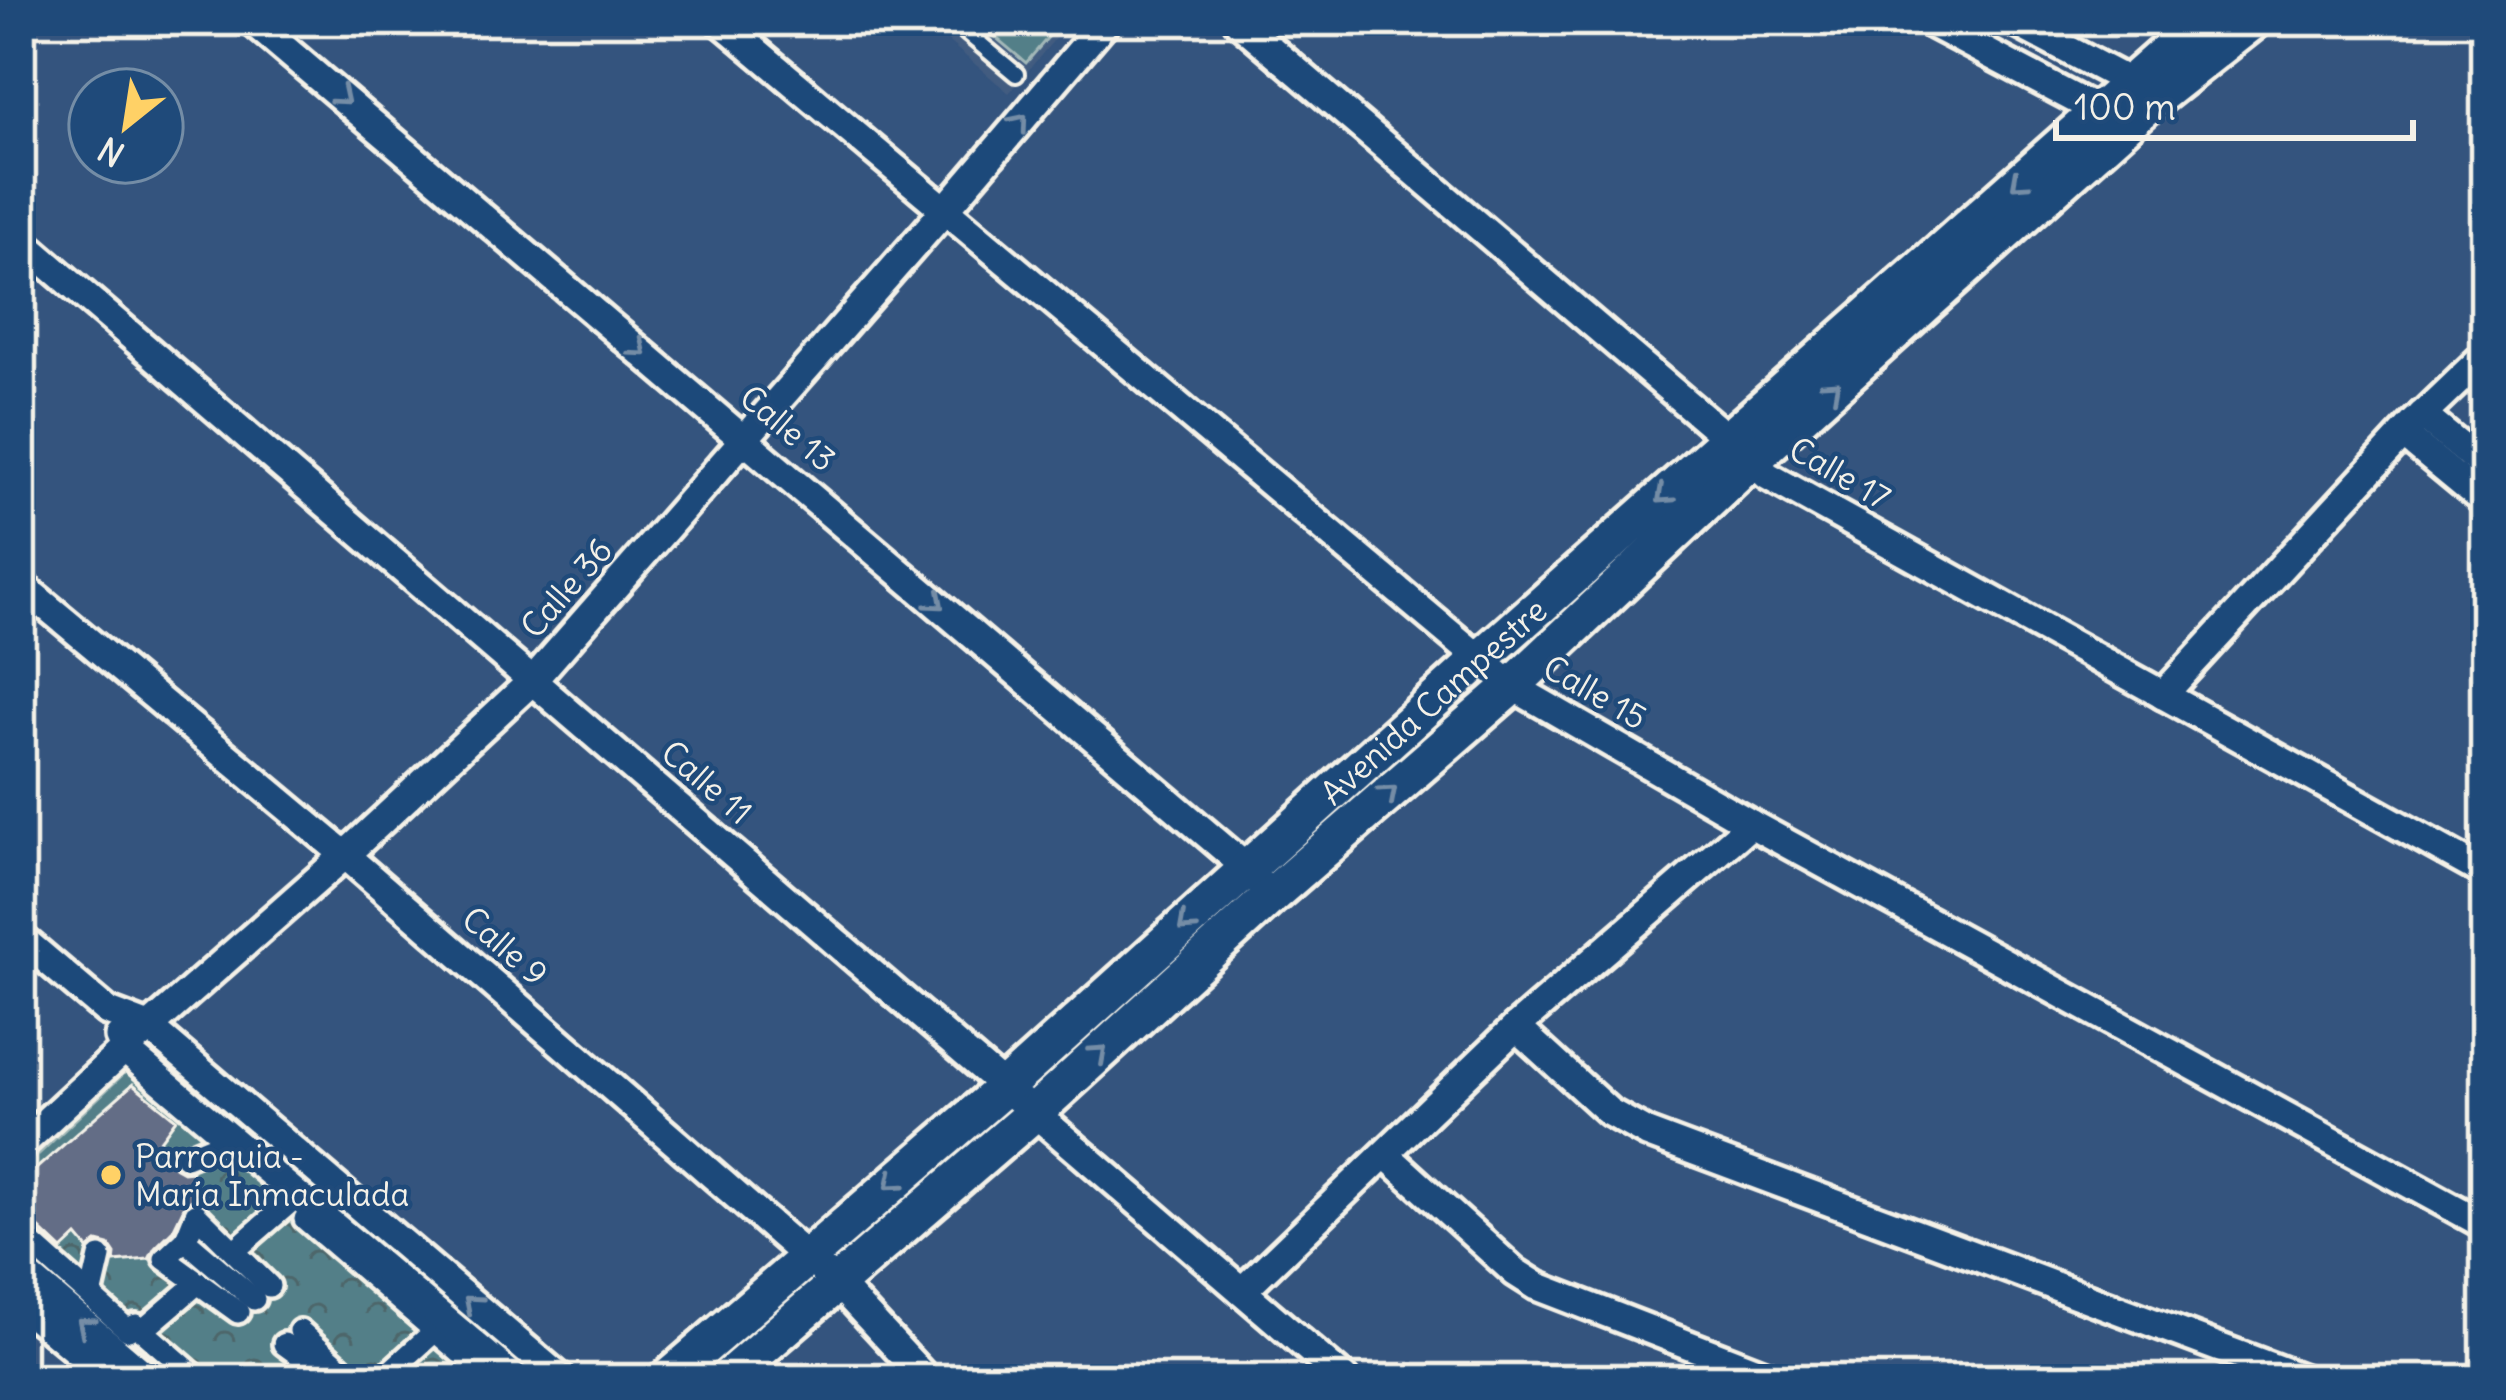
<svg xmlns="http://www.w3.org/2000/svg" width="2506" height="1400" font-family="Delius,sans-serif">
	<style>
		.built { fill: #425c80 }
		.park { fill: url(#park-crowns); stroke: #a3b8b8; stroke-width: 3 }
		.pitch { fill: #527f88; stroke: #a3b8b8; stroke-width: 3 }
		.building { fill: #646d86; stroke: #f4f1e8; stroke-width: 3 }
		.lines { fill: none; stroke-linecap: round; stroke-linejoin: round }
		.service-casing { stroke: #f4f1e8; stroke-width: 22 }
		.pedestrian-casing { stroke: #f4f1e8; stroke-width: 30 }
		.minor-casing { stroke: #f4f1e8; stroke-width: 36 }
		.tertiary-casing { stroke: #f4f1e8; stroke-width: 45 }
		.service { stroke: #1f4a7a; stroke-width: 14 }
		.pedestrian { stroke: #1f4a7a; stroke-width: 21 }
		.minor { stroke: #1f4a7a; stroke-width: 27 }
		.tertiary { stroke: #1f4a7a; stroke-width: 36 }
		.oneway { stroke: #748da6 }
		.poi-dot { fill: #ffd166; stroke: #1f4a7a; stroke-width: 4.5 }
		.labels { text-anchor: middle; stroke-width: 9; stroke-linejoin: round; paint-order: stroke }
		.street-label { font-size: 33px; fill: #f4f1e8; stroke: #1f4a7a }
		.poi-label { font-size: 33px; fill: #f4f1e8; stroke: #1f4a7a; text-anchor: start }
	</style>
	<defs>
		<pattern id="park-crowns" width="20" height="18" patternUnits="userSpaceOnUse" patternTransform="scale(3)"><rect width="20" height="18" fill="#527f88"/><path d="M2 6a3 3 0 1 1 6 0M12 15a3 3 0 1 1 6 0" fill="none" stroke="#4e666a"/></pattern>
	</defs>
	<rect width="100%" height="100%" fill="#34547e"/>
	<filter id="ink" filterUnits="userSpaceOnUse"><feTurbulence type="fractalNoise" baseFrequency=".00833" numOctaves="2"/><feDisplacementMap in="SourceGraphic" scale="24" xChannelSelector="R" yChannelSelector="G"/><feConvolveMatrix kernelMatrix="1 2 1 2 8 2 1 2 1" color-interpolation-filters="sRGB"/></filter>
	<g filter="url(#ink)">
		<polygon class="built" points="924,21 1070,21 1009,93"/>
		<polygon class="park" points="133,1065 499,1379 176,1379 21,1248 21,1171"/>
		<polygon class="pitch" points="976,21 1062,21 1026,63"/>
		<polygon class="building" points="133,1084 176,1119 159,1142 173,1149 172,1162 176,1168 183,1172 192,1171 194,1199 186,1203 173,1230 155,1248 149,1259 114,1262 115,1254 109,1245 97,1242 88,1249 77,1236 62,1250 21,1211 21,1182"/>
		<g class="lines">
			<defs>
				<polyline id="service" points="953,21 1016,74"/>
				<g id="pedestrian">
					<polyline points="186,1157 218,1144"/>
					<polyline points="305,1219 491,1379"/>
					<polyline points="21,1234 128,1330 136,1325 198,1379"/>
					<polyline points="185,1240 254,1299"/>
					<polyline points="234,1251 288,1204"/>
					<polyline points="91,1296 100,1257"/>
					<polyline points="238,1312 165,1259 186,1239 196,1214 269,1286"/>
					<polyline points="142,1331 198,1283"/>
					<polyline points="300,1331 349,1375"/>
					<polyline points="284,1344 332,1379"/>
					<polyline points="382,1379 435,1331"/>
				</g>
				<g id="minor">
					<polyline points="252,21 1248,869 1257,880"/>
					<polyline points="720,21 1512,686 1751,824 2485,1225"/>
					<polyline points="1238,21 1712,425 1768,476 2485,873"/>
					<polyline points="1927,21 2098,111 2110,125"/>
					<polyline points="2013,21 2131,83 2142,96"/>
					<polyline points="21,241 1344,1379"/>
					<polyline points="2422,415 2485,467"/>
					<polyline points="2404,435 2485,502"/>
					<polyline points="21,585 345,855 806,1256 836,1282 926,1379"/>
					<polyline points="2163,695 2415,422 2485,355"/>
					<polyline points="21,938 107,1011 149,1027 561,1379"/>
					<polyline points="1516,1027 1609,1112 1647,1133 2303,1379"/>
					<polyline points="119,1037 124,1049 515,1379"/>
					<polyline points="21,1145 119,1054 345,855 533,680 944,211 1106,21"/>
					<polyline points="1385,1154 1515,1272 1537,1286 1777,1379"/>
					<polyline points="21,1270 149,1379"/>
					<polyline points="1242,1291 1516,1027 1751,824"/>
					<polyline points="21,1304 110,1379"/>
				</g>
				<g id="tertiary">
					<path id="s1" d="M667,1379L1005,1087L1479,660L2201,21"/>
					<polyline points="726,1379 1035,1112 1271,896 1512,686 1751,461 2148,104 2253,21"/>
				</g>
			</defs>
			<use href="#service" class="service-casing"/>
			<use href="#pedestrian" class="pedestrian-casing"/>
			<use href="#minor" class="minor-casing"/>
			<use href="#tertiary" class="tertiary-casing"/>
			<use href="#service" class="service"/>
			<use href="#pedestrian" class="pedestrian"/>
			<use href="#minor" class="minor"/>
			<use href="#tertiary" class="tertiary"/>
		</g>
		<defs><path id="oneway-chevron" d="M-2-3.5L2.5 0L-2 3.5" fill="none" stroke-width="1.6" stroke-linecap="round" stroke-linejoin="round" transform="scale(3)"/></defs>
		<g class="oneway">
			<use href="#oneway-chevron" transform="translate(342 97) rotate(40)"/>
			<use href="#oneway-chevron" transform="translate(1020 122) rotate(-50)"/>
			<use href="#oneway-chevron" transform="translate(2019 182) rotate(138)"/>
			<use href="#oneway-chevron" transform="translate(639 349) rotate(40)"/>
			<use href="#oneway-chevron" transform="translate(1832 388) rotate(-42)"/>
			<use href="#oneway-chevron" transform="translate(1664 496) rotate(138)"/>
			<use href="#oneway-chevron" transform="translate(936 602) rotate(41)"/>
			<use href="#oneway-chevron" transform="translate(1389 793) rotate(-41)"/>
			<use href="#oneway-chevron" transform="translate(1186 924) rotate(138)"/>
			<use href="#oneway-chevron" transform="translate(1099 1053) rotate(-42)"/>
			<use href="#oneway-chevron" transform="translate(893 1182) rotate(140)"/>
			<use href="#oneway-chevron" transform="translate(472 1303) rotate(-139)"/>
			<use href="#oneway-chevron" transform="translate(85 1325) rotate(-140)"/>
		</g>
	</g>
	<circle class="poi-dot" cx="111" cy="1175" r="12"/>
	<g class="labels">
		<g class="street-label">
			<text transform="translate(788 428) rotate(40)" y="12">Calle 13</text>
			<text transform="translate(1840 473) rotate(30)" y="12">Calle 17</text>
			<text transform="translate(566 588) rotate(-49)" y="12">Calle 36</text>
			<text transform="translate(1595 692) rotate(30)" y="12">Calle 15</text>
			<text dy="12" stroke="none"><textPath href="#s1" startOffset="1023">Avenida Campestre</textPath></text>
			<text transform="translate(707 782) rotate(41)" y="12">Calle 11</text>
			<text transform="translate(505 946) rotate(41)" y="12">Calle 9</text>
		</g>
		<g class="poi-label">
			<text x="135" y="1168">Parroquia -<tspan x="135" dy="38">María Inmaculada</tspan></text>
		</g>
	</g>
	<rect width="2506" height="1400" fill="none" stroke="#1f4a7a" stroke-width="72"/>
	<rect x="36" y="36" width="2434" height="1328" fill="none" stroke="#f4f1e8" stroke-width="4.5" filter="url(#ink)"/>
	<g transform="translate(126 126) rotate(210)"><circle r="57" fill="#1f4a7a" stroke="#748da6" stroke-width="3"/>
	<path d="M0-9L21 45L0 30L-21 45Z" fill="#ffd166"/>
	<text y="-18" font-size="33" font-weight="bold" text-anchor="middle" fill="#f4f1e8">N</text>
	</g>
	<path d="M2056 120v18h357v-18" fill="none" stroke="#f4f1e8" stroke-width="6"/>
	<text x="2074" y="120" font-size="36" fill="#f4f1e8" stroke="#1f4a7a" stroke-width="9" paint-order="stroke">100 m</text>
</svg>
